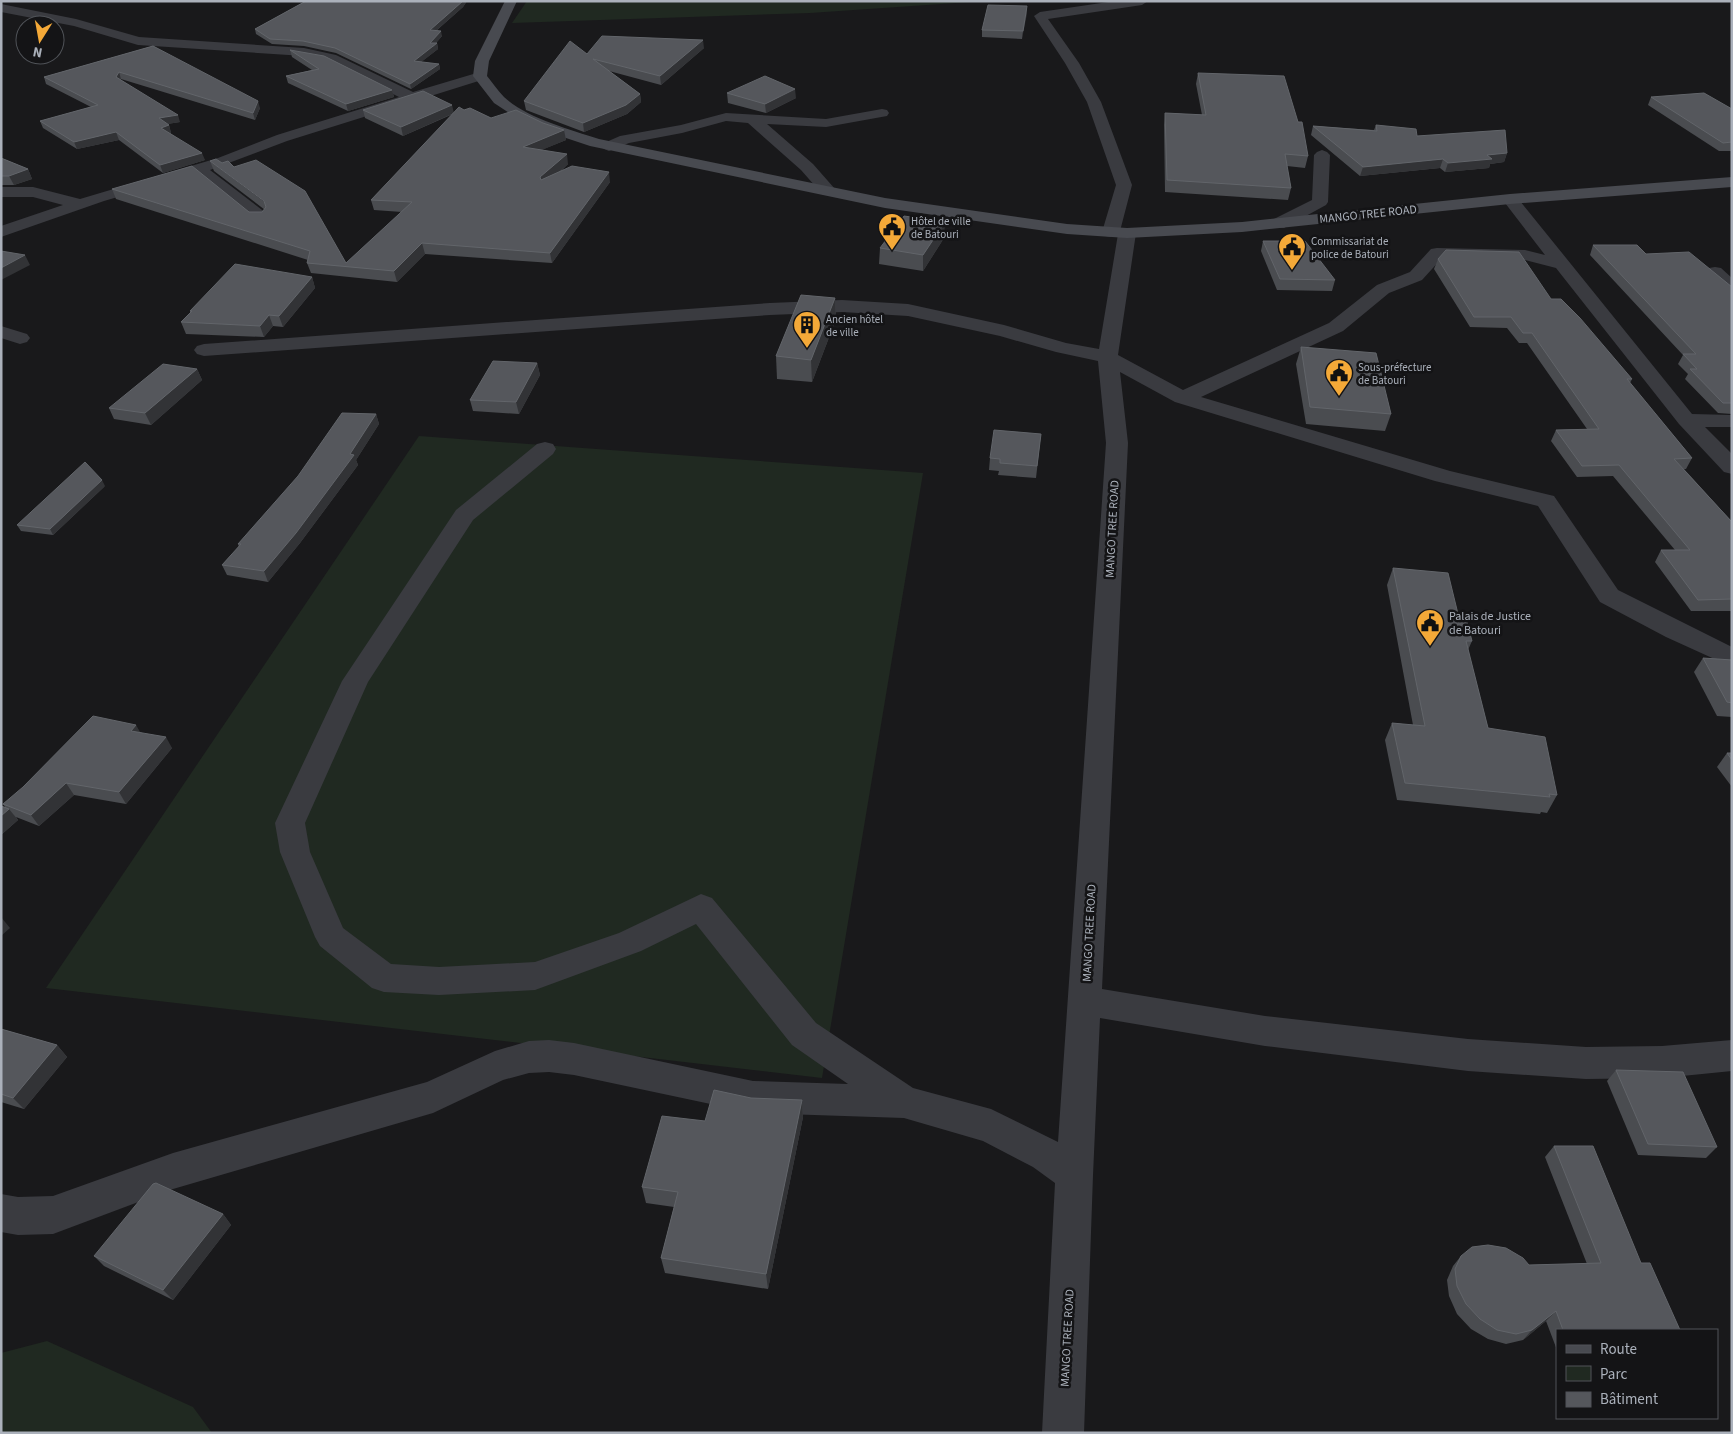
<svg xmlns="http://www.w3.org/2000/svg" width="1733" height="1434" font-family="'Source Sans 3',sans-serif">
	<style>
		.green { fill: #202921 }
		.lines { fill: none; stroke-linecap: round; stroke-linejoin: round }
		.street { fill: #3a3b40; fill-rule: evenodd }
		.secondary { fill: #484a50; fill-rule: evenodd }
		.wall { fill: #4a4c50 }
		.shaded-wall { fill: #323336 }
		.building { fill: #55575c; stroke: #62656a }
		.labels { text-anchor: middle; stroke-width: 5; stroke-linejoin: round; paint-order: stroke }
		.far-poi-label { font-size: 11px; fill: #abb1bb; stroke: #141416; text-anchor: start }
		.street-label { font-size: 12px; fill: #abb1bb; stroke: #141416 }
		.poi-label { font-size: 12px; fill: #abb1bb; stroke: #141416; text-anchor: start }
	</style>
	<rect width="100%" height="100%" fill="#19191b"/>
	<g class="green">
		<polygon points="527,1 985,1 810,13 512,23"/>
		<polygon points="419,436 923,473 822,1078 46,988"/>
		<polygon points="47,1341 193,1407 212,1433 1,1433 1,1353"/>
	</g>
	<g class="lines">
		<g class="street">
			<polygon points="1115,1 1148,1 1142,5 1048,19 1079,63 1101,102 1132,185 1120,231 1127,228 1133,229 1136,233 1118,355 1183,390 1329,323 1377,285 1410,272 1431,249 1437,248 1525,250 1545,255 1502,199 1504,196 1516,196 1692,414 1732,415 1732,427 1705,427 1732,454 1732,474 1724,472 1679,424 1556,268 1525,260 1442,258 1422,280 1389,293 1343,331 1201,397 1450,471 1554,496 1618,590 1732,647 1732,667 1666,637 1600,602 1538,506 1435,481 1175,402 1120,372 1128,443 1102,989 1265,1016 1468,1039 1586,1047 1662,1046 1732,1040 1732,1071 1662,1078 1586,1079 1468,1071 1265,1046 1100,1018 1093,1175 1084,1433 1042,1433 1055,1183 1033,1167 983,1141 904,1118 753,1113 574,1075 549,1072 529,1073 503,1080 433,1113 173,1189 53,1234 18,1235 1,1232 1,1194 18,1197 53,1196 173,1153 427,1082 495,1051 529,1041 549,1040 574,1043 753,1081 848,1084 792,1045 696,924 641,951 535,990 439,995 384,992 372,988 320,946 315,937 280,852 275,823 342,681 456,510 537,444 545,442 553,444 556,449 553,454 473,520 368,682 305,823 310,852 343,928 391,964 439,967 535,962 619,933 701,894 712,898 816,1023 913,1088 991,1109 1058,1142 1106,443 1098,361 1056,352 1000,336 908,316 842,312 770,315 204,356 197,354 194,350 197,346 204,344 770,303 842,300 908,304 1004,325 1066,343 1099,349 1118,234 1111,237 1105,236 1102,232 1116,185 1087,102 1065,63 1034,16 1040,12"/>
			<polygon points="1,4 76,19 139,37 304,48 336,55 413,92 480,72 487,76 485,79 287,141 210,170 266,213 268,217 266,221 254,221 196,174 104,201 1,237 1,226 63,205 33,197 1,197 1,187 33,187 80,199 218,158 277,135 399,97 327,61 304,56 138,45 74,26 1,12"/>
			<polygon points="882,109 887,110 889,113 887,116 826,127 767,124 813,164 835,189 837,192 835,195 823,195 801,170 748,123 726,121 682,133 629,143 609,151 604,149 601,146 604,143 620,136 681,125 726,113 826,119"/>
			<polygon points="1322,150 1327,152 1330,155 1328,202 1326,205 1284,228 1272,228 1270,224 1272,220 1312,200 1314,155 1317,152"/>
			<polygon points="1715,267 1721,268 1732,278 1732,293 1726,292 1706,272 1709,268"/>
			<polygon points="1,326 27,334 30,338 27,342 20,344 1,338"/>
		</g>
		<path class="secondary" d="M505,1H517L489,61L487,76C492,82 498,91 504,97C527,118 569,129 599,139L885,198L1067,224L1127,228L1242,222L1510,194L1732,177V187L1510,204L1242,232L1127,238L1067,234L885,208L590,146L545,131L514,116L494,103L473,76L475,61Z"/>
	</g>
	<g class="wall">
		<polygon points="306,1 467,1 463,7 437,30 442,36 436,43 437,43 438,49 421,62 439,64 440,69 411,89 336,53 304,46 272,44 256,34 255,29"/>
		<polygon points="1027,6 1022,39 982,37 982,30"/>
		<polygon points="153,46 260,108 255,120 121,79 121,80 180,122 167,124 169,125 171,133 170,133 205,160 163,173 119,140 77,149 43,128 40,121 91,107 46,84 44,77"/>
		<polygon points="704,48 661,85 609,71 640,94 641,102 627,114 584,132 526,110 524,101 587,54"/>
		<polygon points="290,50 392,90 394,97 348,111 288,83 286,76 312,70 292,57"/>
		<polygon points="1198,73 1308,156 1305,168 1287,166 1291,188 1288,200 1165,192 1164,125 1165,113 1202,115 1196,84"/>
		<polygon points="727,93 796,98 766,113 728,103"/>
		<polygon points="1651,97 1732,109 1732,151 1719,151 1648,105"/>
		<polygon points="363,110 454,113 464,110 491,118 543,123 564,130 566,140 541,150 568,164 560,172 610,182 552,263 425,254 397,282 311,273 307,263 308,260 116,199 112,189 249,212 262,212 265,210 214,171 210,161 346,263 402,212 374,210 371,200 453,114 403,136 365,118"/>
		<polygon points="1376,125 1417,136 1507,153 1504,162 1490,164 1489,168 1445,172 1440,168 1360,176 1311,135 1313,126 1374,130"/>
		<polygon points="1,158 28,169 32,179 14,185 1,185"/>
		<polygon points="944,238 923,271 879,264 880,248"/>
		<polygon points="1263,241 1335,280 1332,291 1277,290 1261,251"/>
		<polygon points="1593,245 1646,254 1732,287 1732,414 1718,413 1685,379 1688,374 1678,364 1683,355 1590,255"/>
		<polygon points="1438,259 1551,299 1632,379 1630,383 1692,458 1686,469 1684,469 1732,522 1732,611 1691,611 1655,562 1661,550 1675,550 1613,476 1577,477 1551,441 1556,430 1587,429 1527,343 1519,343 1507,328 1470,327 1434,269"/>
		<polygon points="312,277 315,288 283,327 273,326 264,337 186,334 181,322 190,313 190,311"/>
		<polygon points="835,298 836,319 812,382 777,379 776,356"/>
		<polygon points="1301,347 1391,414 1385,431 1306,424 1296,364"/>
		<polygon points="537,363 540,375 519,414 473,411 470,400"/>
		<polygon points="197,369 202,380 151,425 114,419 109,408"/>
		<polygon points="376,414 379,424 356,460 358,465 300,543 268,582 227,575 222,565 239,547 238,544"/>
		<polygon points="1041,434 1036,478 998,475 999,471 989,470 990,458"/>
		<polygon points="105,486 53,535 21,531 17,525"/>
		<polygon points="1393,568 1458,614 1472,641 1468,650 1488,728 1557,795 1547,813 1541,812 1540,814 1397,800 1385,740 1392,723 1413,725 1387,585"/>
		<polygon points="1703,658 1732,660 1732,717 1717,716 1694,672"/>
		<polygon points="140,732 172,748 126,804 74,795 39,826 16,817 18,820 1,835 1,806 5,807 3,804"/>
		<polygon points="1727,753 1732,753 1732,787 1717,767"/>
		<polygon points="1,1029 57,1045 67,1057 24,1109 1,1102"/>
		<polygon points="1616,1070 1717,1147 1706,1158 1638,1155 1607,1081"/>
		<polygon points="751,1098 802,1100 803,1117 768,1289 665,1273 661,1258 674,1207 646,1203 642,1187"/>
		<polygon points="1554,1146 1641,1263 1680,1330 1557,1330 1557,1350 1546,1321 1523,1340 1506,1344 1488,1339 1471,1329 1457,1314 1449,1296 1447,1280 1453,1266 1461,1256 1529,1265 1587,1264 1545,1157"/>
		<polygon points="223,1214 231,1225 173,1300 104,1266 94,1256"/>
	</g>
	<g class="shaded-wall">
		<polygon points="463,1 467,1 463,7 431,35 430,30"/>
		<polygon points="1027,6 1027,14 1022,39 1023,31"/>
		<polygon points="441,31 442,36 432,48 437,43 438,49 415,67 414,61"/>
		<polygon points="703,40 704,48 661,85 660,76"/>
		<polygon points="439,64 440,69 411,89 410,84"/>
		<polygon points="119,72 121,79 119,84 116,77"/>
		<polygon points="795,89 796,98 766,113 765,104"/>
		<polygon points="392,90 394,97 348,111 346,104"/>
		<polygon points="640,94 641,102 627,114 584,132 583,123"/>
		<polygon points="258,101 260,108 255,120 253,113"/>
		<polygon points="452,105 454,113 403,136 401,127"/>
		<polygon points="178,115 180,122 161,125 159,118"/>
		<polygon points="169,125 171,133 164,135 161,128"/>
		<polygon points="564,130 566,140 525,157 523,147"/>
		<polygon points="116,132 119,140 77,149 74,142"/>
		<polygon points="202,153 205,160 163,173 160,165"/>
		<polygon points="1507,153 1504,162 1490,164 1489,168 1445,172 1448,163 1487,155"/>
		<polygon points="567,154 568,164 541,188 540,177"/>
		<polygon points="1443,159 1440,168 1360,176 1363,167"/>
		<polygon points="28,169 32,179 14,185 9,176"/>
		<polygon points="609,172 610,182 552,263 550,253"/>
		<polygon points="945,222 944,238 923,271 923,255"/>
		<polygon points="422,243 425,254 397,282 394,271"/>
		<polygon points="25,255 30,265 1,280 1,268"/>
		<polygon points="312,277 315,288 283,327 279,316"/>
		<polygon points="835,298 836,319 812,382 811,360"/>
		<polygon points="269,315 273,326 264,337 260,326"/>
		<polygon points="537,363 540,375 519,414 516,402"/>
		<polygon points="197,369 202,380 151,425 145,413"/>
		<polygon points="376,414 379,424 356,460 358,465 300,543 268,582 264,571 350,454"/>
		<polygon points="102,480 105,486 53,535 50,529"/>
		<polygon points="136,725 143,737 131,731"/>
		<polygon points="166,737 172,748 126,804 119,792"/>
		<polygon points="66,783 74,795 39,826 31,815"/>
		<polygon points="9,809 18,820 1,835 1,816"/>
		<polygon points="1,917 10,928 1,936"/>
		<polygon points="57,1045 67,1057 24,1109 13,1098"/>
		<polygon points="802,1100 803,1117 768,1289 766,1274"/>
		<polygon points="223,1214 231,1225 173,1300 163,1290"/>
		<polygon points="1556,1311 1546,1321 1523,1340 1532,1330"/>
	</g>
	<g class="building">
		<polygon points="306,1 463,1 430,30 441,31 430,43 437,43 414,61 439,64 410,84 335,48 303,41 270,39 255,29"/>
		<polygon points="988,5 1027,6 1023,31 982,30"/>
		<polygon points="602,36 703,40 660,76 593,59 640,94 626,105 583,123 524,101 570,41 587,54"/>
		<polygon points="153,46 258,101 253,113 119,72 116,77 178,115 159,118 169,125 161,128 202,153 160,165 116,132 74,142 40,121 98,105 44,77"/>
		<polygon points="290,50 324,56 392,90 346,104 286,76 319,69"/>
		<polygon points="1198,73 1284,76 1298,122 1302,122 1308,156 1285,154 1291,188 1167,180 1165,113 1206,115"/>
		<polygon points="765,76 795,89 765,104 727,93"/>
		<polygon points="423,91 452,105 401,127 363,110"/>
		<polygon points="1704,93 1732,109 1732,142 1723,143 1651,97"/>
		<polygon points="459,107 464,110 470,108 491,118 516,110 543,123 564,130 523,147 567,154 540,177 541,180 572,166 609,172 550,253 422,243 394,271 307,263 310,251 112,189 192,166 249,212 262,212 266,207 264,201 210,161 216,159 222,163 228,161 234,167 256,160 305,191 346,263 412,202 371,200"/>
		<polygon points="1376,125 1416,129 1417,136 1505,130 1507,153 1487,155 1492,159 1448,163 1443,159 1363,167 1313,126 1377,131"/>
		<polygon points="1,158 28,169 9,176 1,176"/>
		<polygon points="904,216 945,222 923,255 880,248"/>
		<polygon points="1263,241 1305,241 1335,280 1280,279"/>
		<polygon points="1593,245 1637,245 1646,254 1689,252 1732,287 1732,403 1723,403 1690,369 1697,369 1683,354 1696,354"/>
		<polygon points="1446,250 1519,252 1551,299 1561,299 1580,318 1632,379 1627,379 1692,458 1674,459 1732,522 1732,599 1698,600 1661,550 1690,550 1619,465 1582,466 1556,430 1599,429 1532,333 1523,333 1511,317 1474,317 1438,259"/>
		<polygon points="1,251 25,255 1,268"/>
		<polygon points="235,264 312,277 279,316 269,315 260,326 181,322 192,311 190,311"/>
		<polygon points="801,295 835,298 811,360 776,356"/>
		<polygon points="1301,347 1376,353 1391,414 1310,407"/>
		<polygon points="493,361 537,363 516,402 470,400"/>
		<polygon points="163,364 197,369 145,413 109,408"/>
		<polygon points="342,413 376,414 350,454 354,455 296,533 264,571 222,565 241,544 238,544 298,476"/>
		<polygon points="994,430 1041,434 1037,466 1000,463 1000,459 990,458"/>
		<polygon points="85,462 102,480 50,529 17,525"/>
		<polygon points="1393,568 1448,573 1458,614 1465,615 1472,641 1466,641 1488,728 1545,737 1557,795 1549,794 1550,797 1405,783 1392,723 1425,726"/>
		<polygon points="1703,658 1732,660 1732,703 1727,702"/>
		<polygon points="93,716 136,725 131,731 166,737 119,792 66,783 31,815 3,804 23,787"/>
		<polygon points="1727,753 1732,753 1732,760"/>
		<polygon points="1,806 9,809 1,816"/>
		<polygon points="1,1029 57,1045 13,1098 1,1094"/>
		<polygon points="1616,1070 1683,1072 1717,1147 1648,1144"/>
		<polygon points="714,1090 751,1098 802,1100 766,1274 661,1258 678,1192 642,1187 662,1116 705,1121"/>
		<polygon points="1554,1146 1593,1146 1641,1263 1650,1263 1680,1330 1563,1330 1556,1311 1532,1330 1516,1334 1497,1330 1480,1319 1466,1304 1457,1286 1455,1269 1461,1256 1472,1247 1488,1245 1506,1248 1523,1258 1529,1265 1601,1263"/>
		<polygon points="156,1183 223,1214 163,1290 94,1256 153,1184"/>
	</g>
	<defs>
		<symbol id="civic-pin" viewBox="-11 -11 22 30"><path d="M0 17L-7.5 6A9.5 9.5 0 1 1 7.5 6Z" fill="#f4a938" stroke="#141416"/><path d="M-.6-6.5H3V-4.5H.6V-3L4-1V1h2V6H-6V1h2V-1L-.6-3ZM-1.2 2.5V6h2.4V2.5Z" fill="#111"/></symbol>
		<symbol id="building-pin" viewBox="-11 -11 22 30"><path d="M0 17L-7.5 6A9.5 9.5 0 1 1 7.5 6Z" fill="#f4a938" stroke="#141416"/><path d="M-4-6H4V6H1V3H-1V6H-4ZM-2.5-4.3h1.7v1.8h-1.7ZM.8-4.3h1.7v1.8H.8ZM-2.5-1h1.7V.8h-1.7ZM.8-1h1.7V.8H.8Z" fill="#111"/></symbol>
	</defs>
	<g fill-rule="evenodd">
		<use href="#civic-pin" x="876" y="211" width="32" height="43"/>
		<use href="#civic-pin" x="1276" y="231" width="32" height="43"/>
		<use href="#building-pin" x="791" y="309" width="32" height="43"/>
		<use href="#civic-pin" x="1323" y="357" width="32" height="43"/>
		<use href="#civic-pin" x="1414" y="607" width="32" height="43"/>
	</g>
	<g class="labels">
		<g class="far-poi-label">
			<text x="911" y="225">Hôtel de ville<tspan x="911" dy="13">de Batouri</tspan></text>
			<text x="1311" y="245">Commissariat de<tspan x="1311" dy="13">police de Batouri</tspan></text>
			<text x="826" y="323">Ancien hôtel<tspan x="826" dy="13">de ville</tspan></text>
			<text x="1358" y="371">Sous-préfecture<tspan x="1358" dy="13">de Batouri</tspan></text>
		</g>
		<g class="street-label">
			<text transform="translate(1368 214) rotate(-6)" y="4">MANGO TREE ROAD</text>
			<text transform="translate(1112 529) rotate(-87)" y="4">MANGO TREE ROAD</text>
			<text transform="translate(1089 933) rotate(-87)" y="4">MANGO TREE ROAD</text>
			<text transform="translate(1067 1338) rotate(-87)" y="4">MANGO TREE ROAD</text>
		</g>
		<g class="poi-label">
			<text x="1449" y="620">Palais de Justice<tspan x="1449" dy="14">de Batouri</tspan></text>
		</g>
	</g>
	<rect width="1733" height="1434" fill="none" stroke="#abb1bb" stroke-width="5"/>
	<rect x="1556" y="1329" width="162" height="90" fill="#141416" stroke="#505358"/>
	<rect x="1566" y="1345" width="25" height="8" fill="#484a50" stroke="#505358"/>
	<text x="1600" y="1354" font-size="15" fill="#abb1bb">Route</text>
	<rect x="1566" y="1366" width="25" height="15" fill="#202921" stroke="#505358"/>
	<text x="1600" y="1379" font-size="15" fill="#abb1bb">Parc</text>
	<rect x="1566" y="1392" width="25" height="15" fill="#55575c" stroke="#505358"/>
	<text x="1600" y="1404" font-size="15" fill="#abb1bb">Bâtiment</text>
	<g transform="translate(40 40) rotate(191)"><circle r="24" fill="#141416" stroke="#505358"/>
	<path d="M0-4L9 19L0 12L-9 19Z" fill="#f4a938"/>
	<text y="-8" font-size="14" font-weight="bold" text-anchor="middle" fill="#abb1bb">N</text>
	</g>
</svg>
